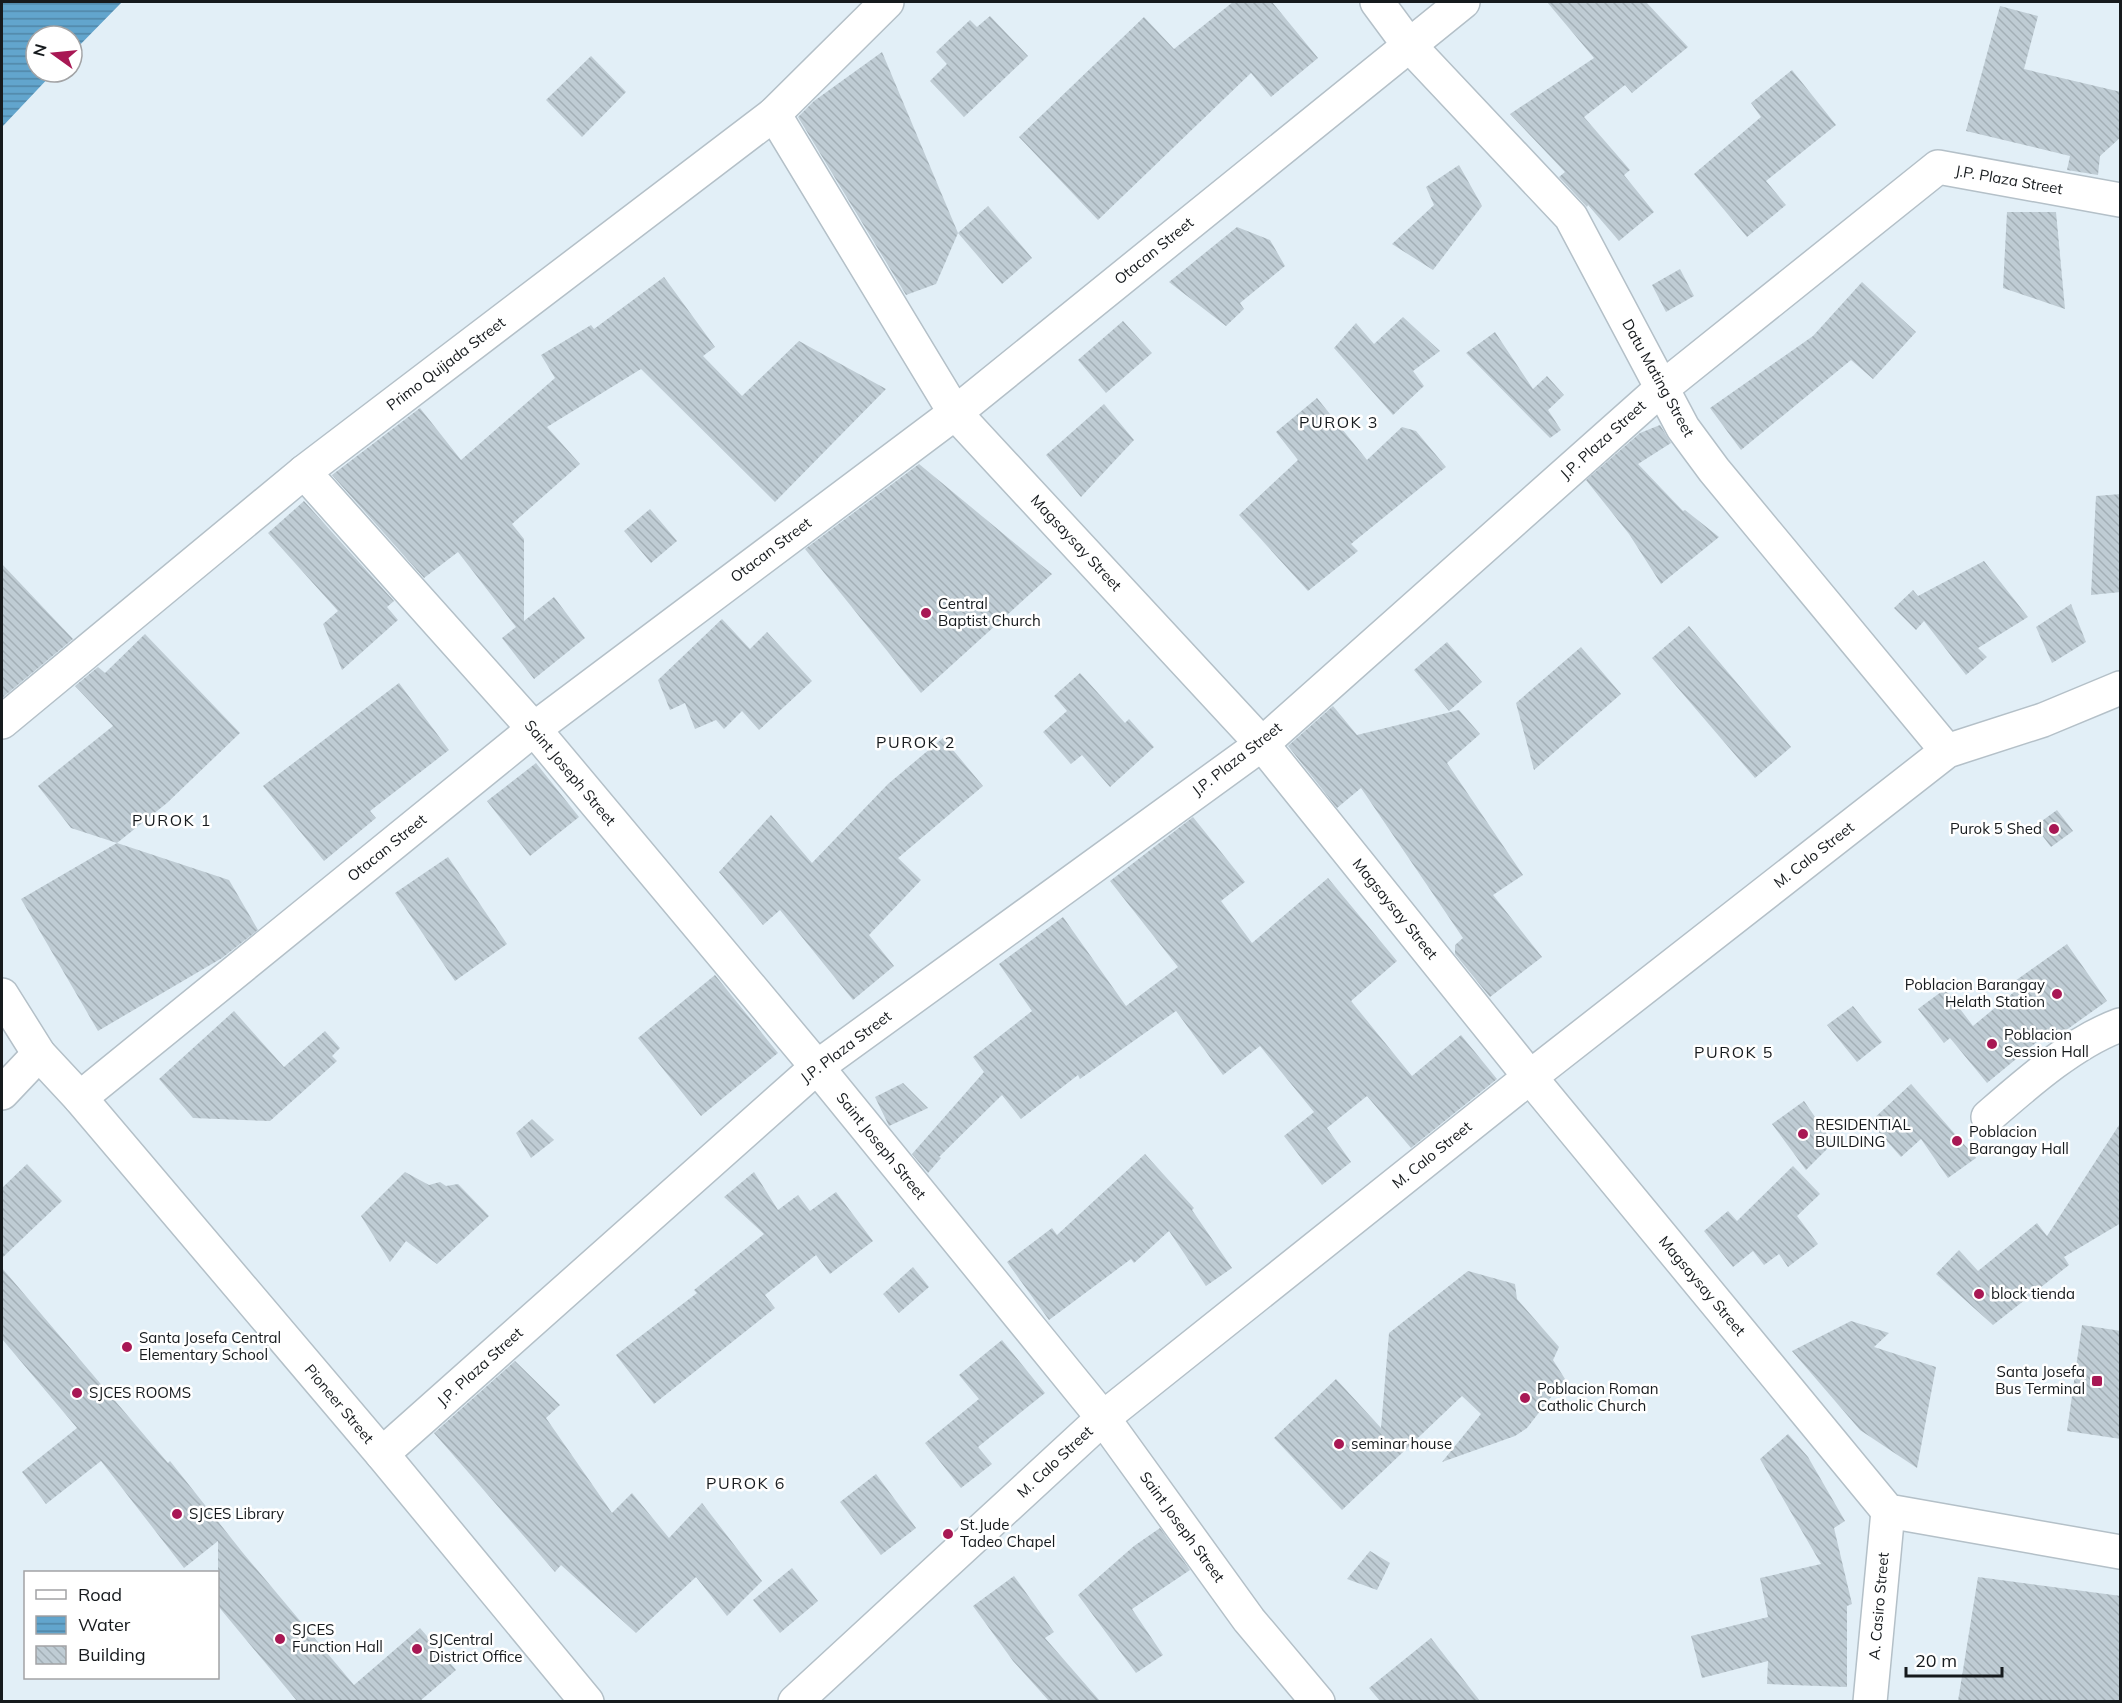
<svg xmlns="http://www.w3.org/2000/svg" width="2122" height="1703" font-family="Mulish,sans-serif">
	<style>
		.water { fill: url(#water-rules) }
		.building { fill: url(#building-back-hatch) }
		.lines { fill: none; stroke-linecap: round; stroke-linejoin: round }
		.minor-casing { stroke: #b4c0c8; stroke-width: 36 }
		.minor { stroke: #fff; stroke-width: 33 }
		.poi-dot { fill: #a81854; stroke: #fff; stroke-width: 2 }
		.labels { text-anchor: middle; stroke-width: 5; stroke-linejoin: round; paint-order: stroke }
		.street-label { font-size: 15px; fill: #161a1d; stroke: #fff }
		.poi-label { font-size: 15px; fill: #161a1d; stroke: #fff; text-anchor: start }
		.neighbourhood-label { font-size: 16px; letter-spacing: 1.5px; fill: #161a1d; stroke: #fff }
	</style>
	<defs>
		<pattern id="water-rules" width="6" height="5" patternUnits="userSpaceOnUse" patternTransform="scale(1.5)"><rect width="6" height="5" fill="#62a5cd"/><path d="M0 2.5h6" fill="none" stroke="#5086a6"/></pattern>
		<pattern id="building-back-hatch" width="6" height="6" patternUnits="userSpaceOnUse" patternTransform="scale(1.5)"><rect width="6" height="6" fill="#bfccd4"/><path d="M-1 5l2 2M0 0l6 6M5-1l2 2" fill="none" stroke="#a3afb6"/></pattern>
	</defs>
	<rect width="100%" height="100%" fill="#e2eff7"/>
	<polygon class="water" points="2,2 122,2 72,53 72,36 36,36 36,72 54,72 2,127"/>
	<g class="building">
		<polygon points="1233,2 1272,2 1318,58 1271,97 1251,73 1098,220 1019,137 1144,17 1174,49"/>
		<polygon points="1547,2 1646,2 1688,47 1632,93 1625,85 1584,117 1630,170 1624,175 1654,212 1619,241 1588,205 1587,207 1559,177 1565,172 1510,114 1594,58"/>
		<polygon points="2000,6 2038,16 2024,69 2121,92 2121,137 2100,156 2098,175 2067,170 2070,156 1966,131"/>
		<polygon points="990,16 1028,56 964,117 930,81 947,64 936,52 970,20 977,27"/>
		<polygon points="882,52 958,233 936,284 906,295 798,117 814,101"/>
		<polygon points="591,56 626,92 582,137 546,100"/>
		<polygon points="1792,70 1836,125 1766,181 1786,205 1747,237 1694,174 1761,117 1751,103"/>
		<polygon points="1459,165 1482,206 1433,270 1392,244 1434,205 1426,187"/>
		<polygon points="988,206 1032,258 1002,284 958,233"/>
		<polygon points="2007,212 2056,212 2065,309 2003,288"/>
		<polygon points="1237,227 1270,240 1285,266 1240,303 1244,309 1226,326 1169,282"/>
		<polygon points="1680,269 1694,296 1666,312 1652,285"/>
		<polygon points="664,277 715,347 703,356 742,396 799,341 886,389 775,502 641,369 547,427 580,464 512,524 524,539 524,621 554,597 585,638 534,679 502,638 516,627 458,552 424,578 332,475 420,408 461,460 555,378 541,355 591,325 594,329"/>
		<polygon points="1862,282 1916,332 1873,379 1851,360 1741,450 1710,408 1813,336"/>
		<polygon points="1403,317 1440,351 1413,371 1424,386 1393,415 1334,348 1356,323 1374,344"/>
		<polygon points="1123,321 1152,353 1106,393 1078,360"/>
		<polygon points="1495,332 1533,389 1547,376 1564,395 1548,410 1561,430 1550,438 1466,353"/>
		<polygon points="1317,398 1367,460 1402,427 1416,431 1446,467 1351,544 1358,551 1308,591 1239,515 1298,460 1276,432"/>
		<polygon points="1104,404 1134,440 1081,497 1046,455"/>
		<polygon points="1660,425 1671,443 1638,464 1683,511 1685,510 1719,537 1661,584 1629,534 1586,480 1640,433"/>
		<polygon points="919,464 1052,574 921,693 805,549"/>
		<polygon points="2121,494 2121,592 2091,595 2096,496"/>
		<polygon points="304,501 394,601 387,607 398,620 342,670 323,624 338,611 268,533"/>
		<polygon points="650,509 677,541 651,563 624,531"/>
		<polygon points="1984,561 2028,617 1978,648 1987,657 1966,675 1924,621 1916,630 1894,608 1913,590 1918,596"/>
		<polygon points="2,564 73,639 2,698"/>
		<polygon points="2071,604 2086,642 2052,663 2036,627"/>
		<polygon points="722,619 750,649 767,632 812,681 759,730 742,711 724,729 716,720 695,729 685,703 670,710 658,680"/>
		<polygon points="1689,626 1791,747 1755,778 1652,658"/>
		<polygon points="145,634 240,733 167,803 117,843 71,828 38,786 113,726 75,686 98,667 105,673"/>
		<polygon points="1447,642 1482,682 1449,711 1414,670"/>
		<polygon points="1581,647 1621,694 1534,770 1516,703"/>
		<polygon points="1080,673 1125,723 1129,719 1154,747 1110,787 1082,755 1071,764 1043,732 1067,711 1054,696"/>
		<polygon points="399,683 449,750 370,811 376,818 324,861 263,786"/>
		<polygon points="1333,706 1357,735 1459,710 1480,734 1447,763 1523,875 1493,895 1542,957 1490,997 1455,954 1455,945 1463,938 1361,788 1337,808 1288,746"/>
		<polygon points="943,738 983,786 898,858 921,880 869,935 894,966 853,1000 780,910 763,925 719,872 771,815 812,863 888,784"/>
		<polygon points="536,763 579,817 530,856 487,801"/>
		<polygon points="2057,810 2073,831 2051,847 2035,826"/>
		<polygon points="1193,817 1245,882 1221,901 1252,943 1328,878 1397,961 1351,1001 1412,1076 1461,1035 1497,1079 1411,1148 1367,1096 1327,1128 1351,1162 1322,1185 1284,1136 1314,1112 1260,1046 1223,1075 1176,1011 1080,1079 1078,1075 1021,1119 1002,1095 939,1157 941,1158 928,1173 912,1154 984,1072 973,1057 1032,1011 999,964 1063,917 1126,1006 1178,967 1110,881"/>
		<polygon points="117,843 229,880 258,930 222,958 98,1031 21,899"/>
		<polygon points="448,857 507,944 455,981 395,893"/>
		<polygon points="2067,944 2107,1001 2048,1043 2044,1036 1987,1083 1950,1038 1944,1043 1918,1009 1945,989 1973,1026 2013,993 2008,986"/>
		<polygon points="715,975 778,1053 701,1116 638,1038"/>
		<polygon points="1853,1006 1882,1042 1857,1062 1827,1025"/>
		<polygon points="234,1011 284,1067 325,1031 340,1048 332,1056 337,1061 270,1121 193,1118 159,1079"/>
		<polygon points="903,1083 928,1108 889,1126 875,1097"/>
		<polygon points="1911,1084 1976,1158 1948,1178 1921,1139 1901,1157 1870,1122"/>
		<polygon points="1804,1101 1833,1143 1806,1170 1772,1124"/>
		<polygon points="532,1119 554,1140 531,1158 516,1133"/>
		<polygon points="2121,1122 2121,1223 2064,1257 2069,1265 1993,1325 1936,1274 1959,1250 1978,1271 2037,1223 2047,1236"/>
		<polygon points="1145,1154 1194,1208 1192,1210 1232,1268 1206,1286 1169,1231 1134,1263 1131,1259 1049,1320 1007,1262 1052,1228 1057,1235"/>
		<polygon points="27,1164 62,1201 2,1258 2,1188"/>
		<polygon points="1793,1166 1820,1194 1797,1216 1818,1244 1788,1267 1779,1254 1764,1265 1753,1251 1733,1267 1704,1231 1728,1211 1737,1221"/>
		<polygon points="405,1172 429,1185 440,1182 446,1186 458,1184 489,1216 437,1264 406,1241 390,1262 361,1216"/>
		<polygon points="754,1172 778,1210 798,1195 810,1211 836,1192 873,1241 830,1274 816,1255 765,1295 775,1308 654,1404 616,1355 697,1293 694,1290 764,1234 724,1197"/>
		<polygon points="913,1267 929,1287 899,1313 883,1294"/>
		<polygon points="2,1268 168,1463 170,1461 243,1553 354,1685 420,1628 456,1670 420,1701 297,1701 218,1606 218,1541 184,1568 101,1461 46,1504 22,1472 77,1428 2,1339"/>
		<polygon points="1468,1271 1515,1284 1517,1299 1559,1347 1553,1360 1565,1379 1527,1428 1515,1436 1442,1462 1481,1414 1462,1396 1342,1510 1274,1438 1336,1379 1381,1428 1389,1333"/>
		<polygon points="1851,1321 1889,1333 1874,1347 1936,1367 1917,1468 1860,1430 1792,1351"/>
		<polygon points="2082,1325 2121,1331 2121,1439 2067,1431"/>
		<polygon points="1002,1340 1045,1393 978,1447 992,1464 961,1488 925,1443 979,1399 959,1375"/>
		<polygon points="515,1361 560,1405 546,1418 612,1513 632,1493 669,1538 702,1503 762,1581 727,1616 696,1577 636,1633 561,1565 555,1572 434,1433"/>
		<polygon points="1788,1434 1808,1457 1845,1521 1834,1528 1852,1604 1847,1606 1847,1687 1767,1684 1768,1661 1702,1678 1691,1636 1768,1617 1760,1578 1821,1564 1760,1459"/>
		<polygon points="876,1474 916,1528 881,1555 840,1502"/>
		<polygon points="1160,1528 1190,1570 1132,1609 1163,1655 1136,1673 1078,1595 1134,1546"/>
		<polygon points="1370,1551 1390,1563 1377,1590 1347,1579"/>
		<polygon points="792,1568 818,1601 780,1633 753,1600"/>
		<polygon points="1014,1576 1054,1632 1045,1638 1100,1701 1049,1701 1013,1661 973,1606"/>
		<polygon points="1978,1577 2121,1596 2121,1701 1958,1701"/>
		<polygon points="1431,1638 1480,1701 1380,1701 1369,1688"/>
	</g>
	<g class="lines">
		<defs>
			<g id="minor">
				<polyline points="1377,2 1408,44 1571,217 1683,428 1714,470 1947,751"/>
				<polyline points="774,114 955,413 1262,744 1530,1077 1888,1511 2120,1552"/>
				<polyline points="304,472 534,729 817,1067 1103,1418 1249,1620 1318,1702"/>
				<polyline points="2,722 304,472 774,114 887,2"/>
				<polyline points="2,995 39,1054 80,1098 382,1454 587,1702"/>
				<polyline points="2,1093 39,1054"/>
				<polyline points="80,1098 534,729 955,413 1463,2"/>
				<path d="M1988,1117C2026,1084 2073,1042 2120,1025"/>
				<polyline points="382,1454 817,1067 1262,744 1661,389 1938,167 2120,200"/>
				<polyline points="795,1702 1103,1418 1530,1077 1947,751 2043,720 2120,688"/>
				<polyline points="1870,1702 1888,1511"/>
			</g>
		</defs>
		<use href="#minor" class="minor-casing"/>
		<use href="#minor" class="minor"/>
	</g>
	<g class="poi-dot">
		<circle cx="926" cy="613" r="6"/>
		<circle cx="2054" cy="829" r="6"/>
		<circle cx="2057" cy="994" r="6"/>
		<circle cx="1992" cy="1044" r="6"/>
		<circle cx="1803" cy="1134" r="6"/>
		<circle cx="1957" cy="1141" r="6"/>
		<circle cx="1979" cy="1294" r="6"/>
		<circle cx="127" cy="1347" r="6"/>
		<rect x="2091" y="1375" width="12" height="12" rx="3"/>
		<circle cx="77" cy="1393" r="6"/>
		<circle cx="1525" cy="1398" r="6"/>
		<circle cx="1339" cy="1444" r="6"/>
		<circle cx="177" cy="1514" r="6"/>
		<circle cx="948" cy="1534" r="6"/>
		<circle cx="280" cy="1639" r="6"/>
		<circle cx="417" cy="1649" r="6"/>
	</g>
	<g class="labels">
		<g class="street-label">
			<text transform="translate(2009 180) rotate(10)" y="5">J.P. Plaza Street</text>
			<text transform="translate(1154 251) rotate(-39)" y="5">Otacan Street</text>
			<text transform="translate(446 364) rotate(-37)" y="5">Primo Quijada Street</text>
			<text transform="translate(1658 378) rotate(61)" y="5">Datu Mating Street</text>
			<text transform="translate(1603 440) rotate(-42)" y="5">J.P. Plaza Street</text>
			<text transform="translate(1076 543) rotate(47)" y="5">Magsaysay Street</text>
			<text transform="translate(771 550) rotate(-37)" y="5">Otacan Street</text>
			<text transform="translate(1237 759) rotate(-38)" y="5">J.P. Plaza Street</text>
			<text transform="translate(570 773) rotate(50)" y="5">Saint Joseph Street</text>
			<text transform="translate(387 848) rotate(-39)" y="5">Otacan Street</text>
			<text transform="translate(1814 855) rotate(-38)" y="5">M. Calo Street</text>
			<text transform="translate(1395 909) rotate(51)" y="5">Magsaysay Street</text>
			<text transform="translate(846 1047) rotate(-37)" y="5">J.P. Plaza Street</text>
			<text transform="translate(881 1146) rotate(51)" y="5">Saint Joseph Street</text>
			<text transform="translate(1432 1155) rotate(-39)" y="5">M. Calo Street</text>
			<text transform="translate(1702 1286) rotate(50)" y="5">Magsaysay Street</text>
			<text transform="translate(480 1367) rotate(-42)" y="5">J.P. Plaza Street</text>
			<text transform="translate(339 1404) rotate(50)" y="5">Pioneer Street</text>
			<text transform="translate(1055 1462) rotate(-43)" y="5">M. Calo Street</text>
			<text transform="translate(1182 1527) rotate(54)" y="5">Saint Joseph Street</text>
			<text transform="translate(1879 1606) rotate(-85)" y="5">A. Casiro Street</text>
		</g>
		<g class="poi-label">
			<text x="938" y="609">Central<tspan x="938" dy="17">Baptist Church</tspan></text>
			<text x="2042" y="834" text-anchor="end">Purok 5 Shed</text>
			<text x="2045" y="990" text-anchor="end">Poblacion Barangay<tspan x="2045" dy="17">Helath Station</tspan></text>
			<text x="2004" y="1040">Poblacion<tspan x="2004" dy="17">Session Hall</tspan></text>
			<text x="1815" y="1130">RESIDENTIAL<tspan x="1815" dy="17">BUILDING</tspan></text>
			<text x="1969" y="1137">Poblacion<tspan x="1969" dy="17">Barangay Hall</tspan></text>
			<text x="1991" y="1299">block tienda</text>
			<text x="139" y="1343">Santa Josefa Central<tspan x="139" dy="17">Elementary School</tspan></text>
			<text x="2085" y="1377" text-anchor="end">Santa Josefa<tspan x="2085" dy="17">Bus Terminal</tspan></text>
			<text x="1537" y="1394">Poblacion Roman<tspan x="1537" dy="17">Catholic Church</tspan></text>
			<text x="89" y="1398">SJCES ROOMS</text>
			<text x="1351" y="1449">seminar house</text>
			<text x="189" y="1519">SJCES Library</text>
			<text x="960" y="1530">St.Jude<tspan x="960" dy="17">Tadeo Chapel</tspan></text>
			<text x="292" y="1635">SJCES<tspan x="292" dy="17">Function Hall</tspan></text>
			<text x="429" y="1645">SJCentral<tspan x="429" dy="17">District Office</tspan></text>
		</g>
		<g class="neighbourhood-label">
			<text x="1339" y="428">PUROK 3</text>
			<text x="916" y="748">PUROK 2</text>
			<text x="172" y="826">PUROK 1</text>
			<text x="1734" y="1058">PUROK 5</text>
			<text x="746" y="1489">PUROK 6</text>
		</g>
	</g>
	<rect width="2122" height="1703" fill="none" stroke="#161a1d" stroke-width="6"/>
	<rect x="24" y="1571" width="195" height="108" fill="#ffffff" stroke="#a2a3a5" stroke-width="1.5"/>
	<rect x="36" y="1590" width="30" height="9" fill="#ffffff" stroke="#a2a3a5" stroke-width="1.5"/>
	<text x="78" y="1601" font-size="18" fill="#161a1d">Road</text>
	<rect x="36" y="1616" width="30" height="18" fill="url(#water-rules)" stroke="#a2a3a5" stroke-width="1.5"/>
	<text x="78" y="1631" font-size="18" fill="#161a1d">Water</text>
	<rect x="36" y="1646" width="30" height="18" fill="url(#building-back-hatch)" stroke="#a2a3a5" stroke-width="1.5"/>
	<text x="78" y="1661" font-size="18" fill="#161a1d">Building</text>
	<g transform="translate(54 54) rotate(285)"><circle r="28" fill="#ffffff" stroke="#a2a3a5" stroke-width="1.5"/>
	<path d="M0-4.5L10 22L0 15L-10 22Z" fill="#a81854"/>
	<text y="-9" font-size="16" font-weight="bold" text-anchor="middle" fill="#161a1d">N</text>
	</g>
	<path d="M1906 1667v9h96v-9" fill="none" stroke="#161a1d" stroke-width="3"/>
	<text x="1915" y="1667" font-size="18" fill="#161a1d" stroke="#ffffff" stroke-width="4.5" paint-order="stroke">20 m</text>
</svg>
